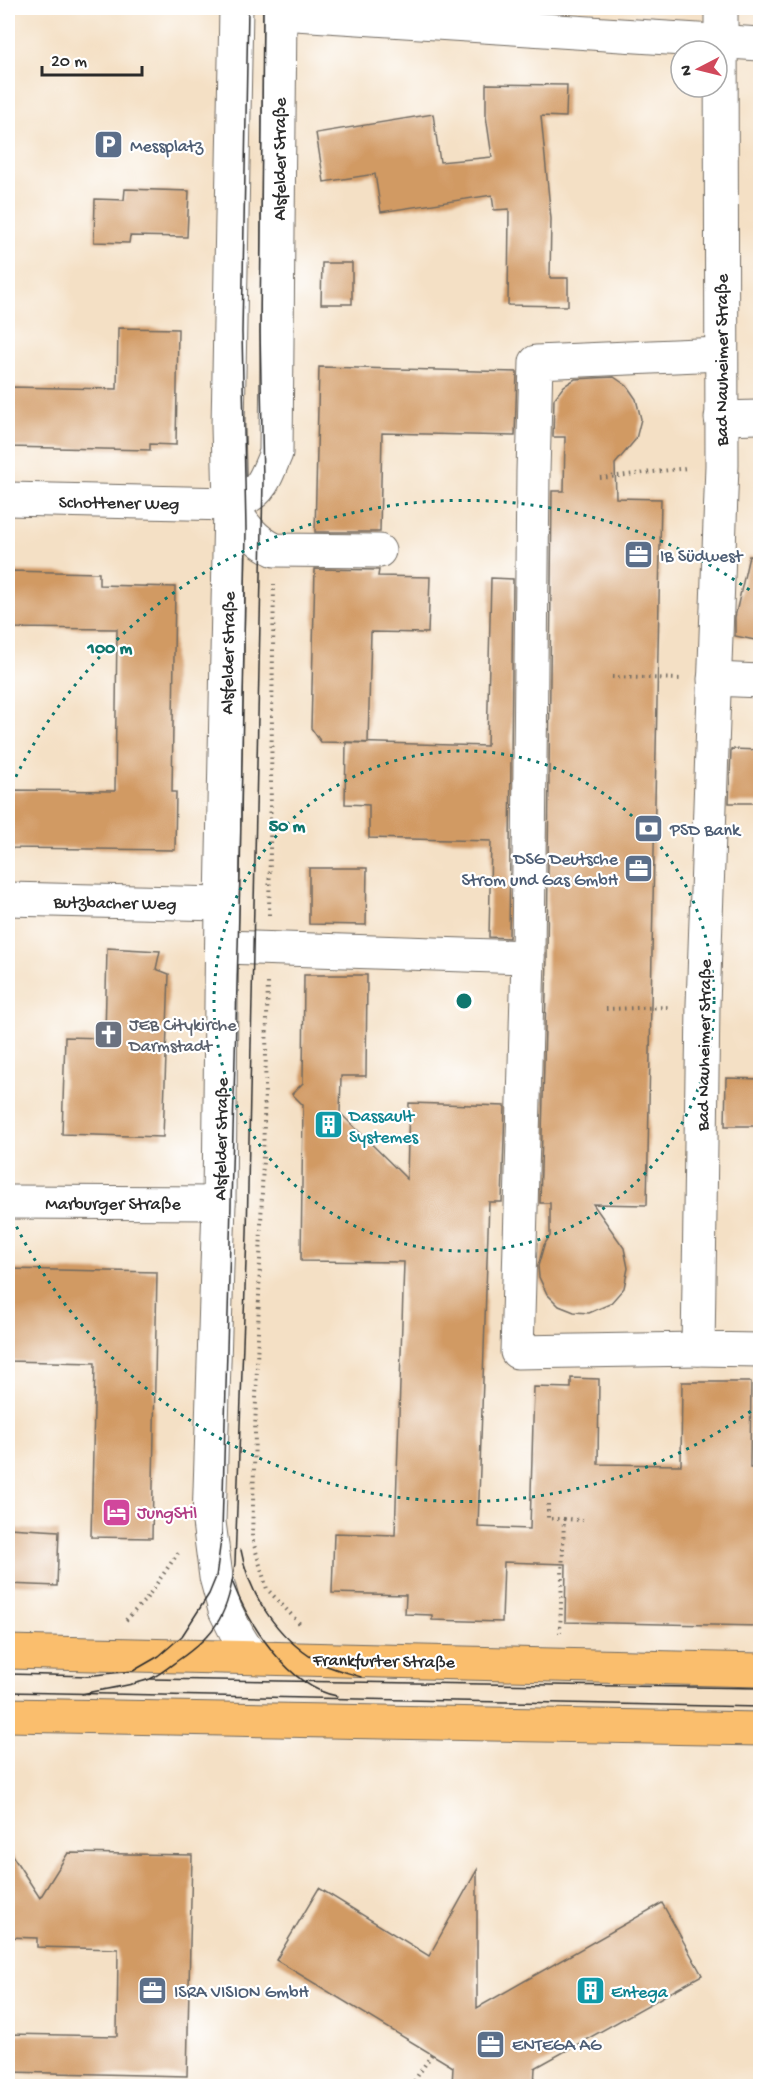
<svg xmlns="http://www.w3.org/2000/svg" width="768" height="2094" font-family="'Gochi Hand',sans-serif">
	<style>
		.building { fill: #d19a63 }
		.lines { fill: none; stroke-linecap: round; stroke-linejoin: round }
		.minor-casing { stroke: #716a61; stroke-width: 35 }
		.major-casing { stroke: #716a61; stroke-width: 35 }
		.path { stroke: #716a61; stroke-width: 4; stroke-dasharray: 1.5 4.5; stroke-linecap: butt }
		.minor { stroke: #fff; stroke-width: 33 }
		.major { stroke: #fabe6d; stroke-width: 33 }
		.tram { stroke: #2b2b2b; stroke-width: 1.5 }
		.ring { fill: none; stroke: #0f766e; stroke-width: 3; stroke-dasharray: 3 6 }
		.labels { text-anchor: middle; stroke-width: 4.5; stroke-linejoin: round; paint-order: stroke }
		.service-label { font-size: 18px; fill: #4e5e75; stroke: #fff; text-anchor: start }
		.street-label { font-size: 18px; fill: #2b2b2b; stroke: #fff }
		.worship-label { font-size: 18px; fill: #5b616d; stroke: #fff; text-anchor: start }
		.culture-label { font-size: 18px; fill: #0d838f; stroke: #fff; text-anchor: start }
		.hotel-label { font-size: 18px; fill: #b23c85; stroke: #fff; text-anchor: start }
		.centre { fill: #0f766e; stroke: #fff; stroke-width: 3 }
		.ring-label { font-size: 18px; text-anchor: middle; font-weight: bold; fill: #0f766e; stroke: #fff; stroke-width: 4.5; stroke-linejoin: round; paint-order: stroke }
	</style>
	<rect width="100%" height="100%" fill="#fff"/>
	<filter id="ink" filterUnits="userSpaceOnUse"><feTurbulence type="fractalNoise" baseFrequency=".0167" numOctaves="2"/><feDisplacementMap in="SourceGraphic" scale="12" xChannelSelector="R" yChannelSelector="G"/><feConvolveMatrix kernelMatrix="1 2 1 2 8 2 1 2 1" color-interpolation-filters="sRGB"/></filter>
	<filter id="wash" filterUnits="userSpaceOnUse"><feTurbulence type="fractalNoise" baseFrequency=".008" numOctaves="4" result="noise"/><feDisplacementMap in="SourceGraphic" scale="24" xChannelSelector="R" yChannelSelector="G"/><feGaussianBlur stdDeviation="1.35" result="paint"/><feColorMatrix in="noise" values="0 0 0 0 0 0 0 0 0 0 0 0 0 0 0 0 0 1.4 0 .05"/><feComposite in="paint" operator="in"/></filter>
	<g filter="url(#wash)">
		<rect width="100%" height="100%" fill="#f4e0c5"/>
		<g id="blocks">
			<g class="building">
				<polygon points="486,84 567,85 566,117 541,116 551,219 550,278 568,278 568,306 508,305 509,209 494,210 492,195 381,212 375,174 324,182 316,133 433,114 440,162 492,157 486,116"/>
				<polygon points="125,189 189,191 187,237 130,236 129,243 94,242 95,199 124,200"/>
				<polygon points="322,263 352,263 352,304 321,304"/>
				<polygon points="118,328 178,329 176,445 150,444 150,450 8,447 8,387 117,389"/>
				<polygon points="319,367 517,372 515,436 382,433 380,532 315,532"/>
				<polygon points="614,377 627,386 636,399 641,419 636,439 615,464 616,498 661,499 647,1205 593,1204 624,1248 628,1268 624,1288 610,1304 589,1313 574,1312 559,1306 547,1294 539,1277 538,1266 544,1245 550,1236 550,1203 540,1203 547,958 552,491 564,491 565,437 553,437 554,399 564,386 575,379"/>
				<polygon points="749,556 760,557 760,641 735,636 735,617"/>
				<polygon points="315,569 379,570 378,576 430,577 428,633 371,632 368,743 321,742 311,728"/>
				<polygon points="8,571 99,573 99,585 175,587 172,792 176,792 175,850 11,848 11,818 8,818 8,790 115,791 117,629 8,628"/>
				<polygon points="491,578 513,579 509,938 489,937 491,841 369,838 369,805 345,804 346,742 487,746"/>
				<polygon points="731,749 760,750 760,803 729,803"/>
				<polygon points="309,868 367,868 366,925 309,924"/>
				<polygon points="107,948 160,951 156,969 169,974 163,1137 62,1134 65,1037 105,1038"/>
				<polygon points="304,975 367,975 366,1076 341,1076 340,1113 407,1179 409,1103 505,1106 502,1202 489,1202 478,1527 530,1529 534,1387 571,1388 571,1378 599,1379 598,1464 681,1465 682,1382 751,1382 750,1468 760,1468 760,1626 565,1622 566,1564 504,1562 502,1622 432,1620 432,1615 405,1614 406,1595 332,1593 334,1533 395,1535 404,1262 301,1261 303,1105 292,1094 303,1083"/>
				<polygon points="726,1078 760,1079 760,1126 725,1126"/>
				<polygon points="8,1269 157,1272 152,1538 91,1537 95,1363 8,1361"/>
				<polygon points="8,1528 59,1531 57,1586 8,1584"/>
				<polygon points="8,1849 40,1898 68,1853 192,1855 187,2076 8,2072 8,2034 117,2036 118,1949 37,1947 37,1938 8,1937"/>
				<polygon points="477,1870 477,2008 662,1903 702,1975 535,2068 534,2086 452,2086 453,2067 276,1960 319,1888 429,1956"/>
			</g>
		</g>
	</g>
	<g filter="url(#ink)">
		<use href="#blocks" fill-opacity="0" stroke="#716a61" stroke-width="1.5"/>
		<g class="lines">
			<defs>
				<g id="minor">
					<polyline points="721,8 722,465 703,1005 698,1349 760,1350"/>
					<polyline points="280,13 760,44"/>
					<polyline points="721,418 758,417"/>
					<polyline points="8,499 230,504"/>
					<polyline points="230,504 228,426 236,8"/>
					<path d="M230,504C243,524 253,540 275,550L379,551"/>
					<polyline points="714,679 760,681"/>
					<polyline points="8,899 222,904"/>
					<polyline points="222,947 528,957"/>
					<polyline points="8,1202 219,1203"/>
					<polyline points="698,1349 517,1352 528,957 533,472 536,362 721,354"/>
					<path d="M251,1657L238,1636L225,1610L216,1577L209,1522L219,1203L222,904L230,504C262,495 264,481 276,453L280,8"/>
				</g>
				<g id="major">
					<polyline points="8,1652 760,1670"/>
					<polyline points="8,1715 760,1729"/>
				</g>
			</defs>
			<use href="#minor" class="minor-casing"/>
			<use href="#major" class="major-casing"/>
			<g class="path">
				<polyline points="600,478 688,468"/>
				<polyline points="612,677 683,679"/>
				<polyline points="269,915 274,584"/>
				<polyline points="268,983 252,1538 267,1589 301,1625"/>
				<polyline points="606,1009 671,1007"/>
				<polyline points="548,1504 548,1519 564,1519 560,1633"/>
				<polyline points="564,1519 583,1520"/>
				<polyline points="126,1620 146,1599 178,1553"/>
				<polyline points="411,2086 432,2054"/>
			</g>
			<use href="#minor" class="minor"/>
			<use href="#major" class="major"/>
			<g class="tram">
				<path d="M241,1550C249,1595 277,1637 317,1661C330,1669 347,1672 361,1677"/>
				<path d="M232,1581C248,1623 289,1688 337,1696"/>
				<polyline points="8,1674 91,1676"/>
				<polyline points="85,1676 133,1671 159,1656 182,1636 209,1594 216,1577 222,1532 240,876 246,529 242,332 248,8"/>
				<polyline points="151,1679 760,1688"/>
				<polyline points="8,1692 760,1707"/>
				<path d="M82,1694C103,1689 131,1686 150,1679C159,1675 169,1667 177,1661C218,1633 229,1612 235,1563L247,1234L263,481L260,332L263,8"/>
			</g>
		</g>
	</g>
	<g class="ring">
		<circle cx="464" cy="1001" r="250"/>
		<path d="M758 1406A501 501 0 0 1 8 1209M8 793A501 501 0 0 1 758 596"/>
	</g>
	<defs>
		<symbol id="parking-square" viewBox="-11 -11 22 22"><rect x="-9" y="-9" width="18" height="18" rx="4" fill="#5c6f8a" stroke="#fff"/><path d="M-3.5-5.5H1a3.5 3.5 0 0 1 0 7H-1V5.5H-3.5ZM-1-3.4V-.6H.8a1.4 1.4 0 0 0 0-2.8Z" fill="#fff"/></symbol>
		<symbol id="office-square" viewBox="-11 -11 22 22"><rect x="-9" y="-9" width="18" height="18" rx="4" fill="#5c6f8a" stroke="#fff"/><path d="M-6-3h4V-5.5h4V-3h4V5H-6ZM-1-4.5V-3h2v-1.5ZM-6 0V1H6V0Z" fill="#fff"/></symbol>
		<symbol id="bank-square" viewBox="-11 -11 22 22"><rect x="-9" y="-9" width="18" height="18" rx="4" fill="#5c6f8a" stroke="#fff"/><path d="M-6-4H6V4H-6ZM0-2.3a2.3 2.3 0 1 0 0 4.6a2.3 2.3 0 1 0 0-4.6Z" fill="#fff"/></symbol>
		<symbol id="church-square" viewBox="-11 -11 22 22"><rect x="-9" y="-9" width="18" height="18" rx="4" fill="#6b7280" stroke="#fff"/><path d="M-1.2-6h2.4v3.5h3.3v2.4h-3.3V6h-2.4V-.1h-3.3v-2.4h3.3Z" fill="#fff"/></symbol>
		<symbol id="building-square" viewBox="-11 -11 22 22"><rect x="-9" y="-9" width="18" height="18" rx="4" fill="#0f9aa8" stroke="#fff"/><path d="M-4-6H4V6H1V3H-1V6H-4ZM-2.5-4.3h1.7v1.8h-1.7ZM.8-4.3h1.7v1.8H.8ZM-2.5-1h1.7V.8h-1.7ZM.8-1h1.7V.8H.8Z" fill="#fff"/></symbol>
		<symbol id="hotel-square" viewBox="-11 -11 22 22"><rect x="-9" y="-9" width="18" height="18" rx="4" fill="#d1479c" stroke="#fff"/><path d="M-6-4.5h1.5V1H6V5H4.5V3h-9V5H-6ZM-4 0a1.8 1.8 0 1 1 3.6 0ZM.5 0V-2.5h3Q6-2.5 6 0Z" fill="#fff"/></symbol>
	</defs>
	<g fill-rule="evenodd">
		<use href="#parking-square" x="92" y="128" width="33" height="33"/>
		<use href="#office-square" x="622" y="538" width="33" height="33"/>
		<use href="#bank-square" x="632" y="812" width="33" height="33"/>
		<use href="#office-square" x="622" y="852" width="33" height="33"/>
		<use href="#church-square" x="92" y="1018" width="33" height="33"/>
		<use href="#building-square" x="312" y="1108" width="33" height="33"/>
		<use href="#hotel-square" x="100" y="1496" width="33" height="33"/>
		<use href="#office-square" x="136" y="1974" width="33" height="33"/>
		<use href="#building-square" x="574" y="1974" width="33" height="33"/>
		<use href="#office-square" x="474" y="2028" width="33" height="33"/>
	</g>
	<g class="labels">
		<g class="service-label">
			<text x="130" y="151">Messplatz</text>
			<text x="660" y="561">IB Südwest</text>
			<text x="670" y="835">PSD Bank</text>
			<text x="618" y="864" text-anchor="end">DSG Deutsche<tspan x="618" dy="21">Strom und Gas GmbH</tspan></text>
			<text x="174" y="1997">ISRA VISION GmbH</text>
			<text x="512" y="2050">ENTEGA AG</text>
		</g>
		<g class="street-label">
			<text transform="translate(279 159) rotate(-90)" y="6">Alsfelder Straße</text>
			<text transform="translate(721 360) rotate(-90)" y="6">Bad Nauheimer Straße</text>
			<text transform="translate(119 502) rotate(1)" y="6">Schottener Weg</text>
			<text transform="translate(227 653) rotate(-89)" y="6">Alsfelder Straße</text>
			<text transform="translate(115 902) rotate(1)" y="6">Butzbacher Weg</text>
			<text transform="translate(703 1045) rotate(-89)" y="6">Bad Nauheimer Straße</text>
			<text transform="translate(220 1139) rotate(-89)" y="6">Alsfelder Straße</text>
			<text x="113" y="1209">Marburger Straße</text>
			<text transform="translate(384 1660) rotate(1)" y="6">Frankfurter Straße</text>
		</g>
		<g class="worship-label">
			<text x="129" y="1030">JEB Citykirche<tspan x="129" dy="21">Darmstadt</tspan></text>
		</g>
		<g class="culture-label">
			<text x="349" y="1121">Dassault<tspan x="349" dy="21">Systemes</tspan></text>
			<text x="611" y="1997">Entega</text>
		</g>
		<g class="hotel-label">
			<text x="137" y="1518">JungStil</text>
		</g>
	</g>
	<circle cx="464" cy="1001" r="9" class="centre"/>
	<g class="ring-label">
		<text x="110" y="653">100 m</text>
		<text x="287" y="831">50 m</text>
	</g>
	<rect width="768" height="2094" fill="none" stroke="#fff" stroke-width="30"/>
	<g transform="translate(699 69) rotate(263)"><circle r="28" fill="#ffffff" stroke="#aaaaaa" stroke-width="1.5"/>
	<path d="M0-4.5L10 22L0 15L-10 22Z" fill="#d1495b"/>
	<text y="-9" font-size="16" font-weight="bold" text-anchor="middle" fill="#2b2b2b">N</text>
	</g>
	<path d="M42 66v9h100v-9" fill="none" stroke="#2b2b2b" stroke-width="3"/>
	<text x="51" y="66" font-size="18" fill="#2b2b2b" stroke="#ffffff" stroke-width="4.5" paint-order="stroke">20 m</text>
</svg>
